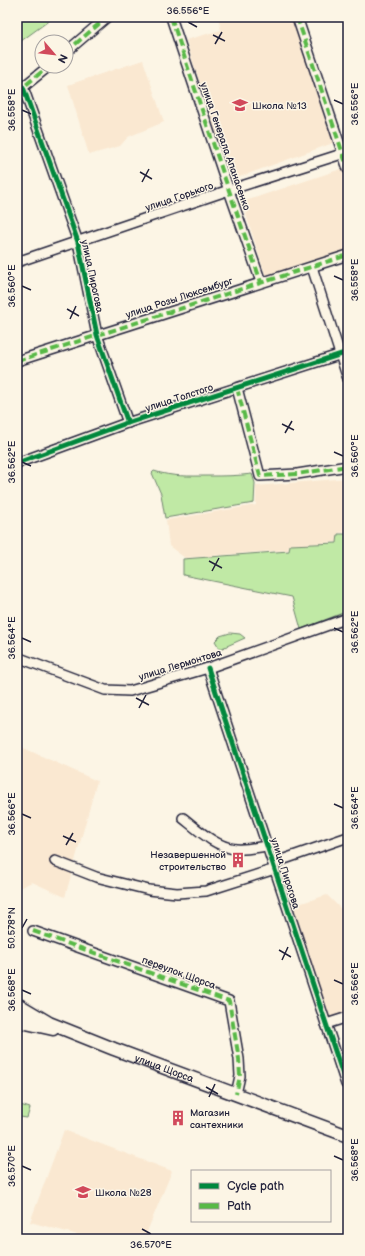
<svg xmlns="http://www.w3.org/2000/svg" width="365" height="1256" font-family="'Balsamiq Sans',sans-serif">
	<style>
		.built { fill: #fae8d1 }
		.green { fill: #c0e9a5; stroke: #718670 }
		.lines { fill: none; stroke-linecap: round; stroke-linejoin: round }
		.street-casing { stroke: #22223b; stroke-width: 12 }
		.secondary-casing { stroke: #22223b; stroke-width: 15 }
		.street { stroke: #fcf5e5; stroke-width: 9 }
		.secondary { stroke: #fcf5e5; stroke-width: 12 }
		.quiet { stroke: #58b947; stroke-width: 4; stroke-dasharray: 8 4; stroke-linecap: butt }
		.cycleway-casing { stroke: #fcf5e5; stroke-width: 8 }
		.cycleway { stroke: #00873e; stroke-width: 5 }
		.ticks { fill: none; stroke: #22223b; stroke-width: 1.5 }
		.labels { text-anchor: middle; stroke-width: 3; stroke-linejoin: round; paint-order: stroke }
		.poi-label { font-size: 10px; fill: #22223b; stroke: #fcf5e5; text-anchor: start }
		.street-label { font-size: 10px; fill: #22223b; stroke: #fcf5e5 }
		.neatline { fill: none; stroke: #22223b; stroke-width: 1.5 }
		.ticks-label { font-size: 10px; text-anchor: middle; fill: #22223b }
	</style>
	<rect width="100%" height="100%" fill="#fcf5e5"/>
	<filter id="ink" filterUnits="userSpaceOnUse"><feTurbulence type="fractalNoise" baseFrequency=".025" numOctaves="2"/><feDisplacementMap in="SourceGraphic" scale="8" xChannelSelector="R" yChannelSelector="G"/><feConvolveMatrix kernelMatrix="1 2 1 2 8 2 1 2 1" color-interpolation-filters="sRGB"/></filter>
	<g filter="url(#ink)">
		<g class="built">
			<polygon points="218,17 269,17 270,18 273,17 297,17 336,142 231,180 186,40 221,30"/>
			<polygon points="143,60 164,122 128,137 120,146 89,155 68,85"/>
			<polygon points="344,168 348,182 348,250 266,277 242,202"/>
			<polygon points="348,478 348,532 338,533 337,542 289,545 288,550 185,558 169,546 166,520 256,505 256,486"/>
			<polygon points="17,745 97,781 65,897 32,882 17,889"/>
			<polygon points="327,895 348,916 348,1011 329,1018 292,906"/>
			<polygon points="64,1130 172,1171 144,1239 93,1239 30,1222"/>
		</g>
		<g class="green">
			<polygon points="17,17 54,17 17,44"/>
			<path d="M154,471C172,477 189,476 208,476C223,476 237,476 252,474L255,483L254,503L165,518L161,494L152,473Z"/>
			<polygon points="338,534 348,534 348,611 301,629 292,597 183,575 183,559 289,551 290,545 337,543"/>
			<polygon points="230,633 240,634 245,638 220,649 215,641 220,636"/>
			<polygon points="17,1104 30,1108 27,1118 20,1117 17,1124"/>
		</g>
		<g class="lines">
			<defs>
				<g id="street">
					<polyline points="171,17 225,179 261,282"/>
					<polyline points="297,17 348,169"/>
					<polyline points="66,52 107,17"/>
					<polyline points="23,87 78,242 97,335 128,423"/>
					<polyline points="17,92 49,66"/>
					<polyline points="17,262 229,190 348,152"/>
					<polyline points="312,267 348,379"/>
					<polyline points="17,361 348,255"/>
					<polyline points="237,388 260,476 297,474 348,466"/>
					<polyline points="17,463 124,424 348,352"/>
					<polyline points="17,657 105,690 130,691 208,668 348,618"/>
					<polyline points="208,668 346,1084"/>
					<path d="M183,818C198,830 216,847 236,849C246,850 258,847 267,846"/>
					<polyline points="55,861 96,877 149,890 177,893 206,891 275,869"/>
					<polyline points="273,863 348,837"/>
					<polyline points="33,931 229,1001 239,1059 240,1076 236,1094"/>
					<polyline points="17,1014 37,1020"/>
					<polyline points="326,1024 348,1017"/>
				</g>
				<g id="secondary">
					<path id="s1" d="M17,1004L49,1023L114,1049L348,1136"/>
					<polyline points="17,1021 53,1029"/>
				</g>
			</defs>
			<use href="#street" class="street-casing"/>
			<use href="#secondary" class="secondary-casing"/>
			<use href="#street" class="street"/>
			<use href="#secondary" class="secondary"/>
			<g class="quiet">
				<polyline points="171,17 225,179 261,282"/>
				<polyline points="297,17 348,169"/>
				<polyline points="66,52 107,17"/>
				<polyline points="17,92 49,66"/>
				<polyline points="17,361 348,255"/>
				<polyline points="237,388 260,476 297,474 348,466"/>
				<polyline points="33,931 229,1001 239,1059 240,1076 236,1094"/>
			</g>
			<defs>
				<g id="cycleway">
					<polyline points="23,87 78,242 97,335 128,423"/>
					<polyline points="17,463 124,424 348,352"/>
					<polyline points="208,668 346,1084"/>
				</g>
			</defs>
			<use href="#cycleway" class="cycleway-casing"/>
			<use href="#cycleway" class="cycleway"/>
		</g>
	</g>
	<path class="ticks" d="M188,22L197,27M213,35L225,41M215,44L222,32M334,100L343,104M22,110L31,114M140,172L152,179M142,182L149,169M334,276L343,280M22,286L31,290M67,309L79,316M70,319L76,306M282,424L294,430M285,433L292,421M334,452L343,456M22,462L31,466M209,561L222,568M212,571L219,558M334,628L343,632M22,638L31,642M136,698L149,705M139,708L146,695M334,804L343,808M22,814L31,818M63,836L76,842M66,845L73,833M22,928L27,919M279,950L291,957M282,960L288,947M334,980L343,984M22,990L31,994M206,1087L218,1094M209,1097L215,1084M334,1156L343,1160M22,1166L31,1170M142,1229L151,1234"/>
	<defs>
		<symbol id="school-bare" viewBox="-9 -9 18 18"><path d="M0-5L7-2L0 1L-7-2ZM-4 1L0 2.5L4 1V4Q0 6-4 4Z" fill="#d1495b" stroke="#fcf5e5" stroke-width="2.5" paint-order="stroke"/></symbol>
		<symbol id="building-bare" viewBox="-9 -9 18 18"><path d="M-4-6H4V6H1V3H-1V6H-4ZM-2.5-4.3h1.7v1.8h-1.7ZM.8-4.3h1.7v1.8H.8ZM-2.5-1h1.7V.8h-1.7ZM.8-1h1.7V.8H.8Z" fill="#d1495b" stroke="#fcf5e5" stroke-width="2.5" paint-order="stroke"/></symbol>
	</defs>
	<g fill-rule="evenodd">
		<use href="#school-bare" x="229" y="94" width="22" height="22"/>
		<use href="#building-bare" x="227" y="849" width="22" height="22"/>
		<use href="#building-bare" x="167" y="1107" width="22" height="22"/>
		<use href="#school-bare" x="72" y="1181" width="22" height="22"/>
	</g>
	<g class="labels">
		<g class="poi-label">
			<text x="252" y="109">Школа №13</text>
			<text x="226" y="858" text-anchor="end">Незавершенной<tspan x="226" dy="12">строительство</tspan></text>
			<text x="190" y="1116">Магазин<tspan x="190" dy="12">сантехники</tspan></text>
			<text x="95" y="1196">Школа №28</text>
		</g>
		<g class="street-label">
			<text transform="translate(226 146) rotate(71)" y="4">улица Генерала Апанасенко</text>
			<text transform="translate(179 196) rotate(-19)" y="4">улица Горького</text>
			<text transform="translate(93 276) rotate(78)" y="4">улица Пирогова</text>
			<text transform="translate(179 297) rotate(-18)" y="4">улица Розы Люксембург</text>
			<text transform="translate(179 397) rotate(-18)" y="4">улица Толстого</text>
			<text transform="translate(180 664) rotate(-17)" y="4">улица Лермонтова</text>
			<text transform="translate(286 873) rotate(72)" y="4">улица Пирогова</text>
			<text transform="translate(179 972) rotate(20)" y="4">переулок Щорса</text>
			<text dy="4" stroke="none"><textPath href="#s1" startOffset="161">улица Щорса</textPath></text>
		</g>
	</g>
	<rect width="365" height="1256" fill="none" stroke="#fcf5e5" stroke-width="44"/>
	<rect x="191" y="1170" width="140" height="52" fill="#fcf5e5" stroke="#a5a1a1"/>
	<rect x="199" y="1183" width="20" height="6" fill="#00873e" stroke="#a5a1a1"/>
	<text x="227" y="1190" font-size="12" fill="#22223b">Cycle path</text>
	<rect x="199" y="1203" width="20" height="6" fill="#58b947" stroke="#a5a1a1"/>
	<text x="227" y="1210" font-size="12" fill="#22223b">Path</text>
	<g transform="translate(54 54) rotate(118)"><circle r="19" fill="#fcf5e5" stroke="#a5a1a1"/>
	<path d="M0-3L7 15L0 10L-7 15Z" fill="#d1495b"/>
	<text y="-6" font-size="11" font-weight="bold" text-anchor="middle" fill="#22223b">N</text>
	</g>
	<rect x="22" y="22" width="321" height="1212" class="neatline"/>
	<g class="ticks-label">
		<text x="188" y="14">36.556°E</text>
		<text transform="translate(354 104) rotate(-90)" y="4">36.556°E</text>
		<text transform="translate(11 110) rotate(-90)" y="4">36.558°E</text>
		<text transform="translate(354 280) rotate(-90)" y="4">36.558°E</text>
		<text transform="translate(11 286) rotate(-90)" y="4">36.560°E</text>
		<text transform="translate(354 456) rotate(-90)" y="4">36.560°E</text>
		<text transform="translate(11 462) rotate(-90)" y="4">36.562°E</text>
		<text transform="translate(354 632) rotate(-90)" y="4">36.562°E</text>
		<text transform="translate(11 638) rotate(-90)" y="4">36.564°E</text>
		<text transform="translate(354 808) rotate(-90)" y="4">36.564°E</text>
		<text transform="translate(11 814) rotate(-90)" y="4">36.566°E</text>
		<text transform="translate(11 928) rotate(-90)" y="4">50.578°N</text>
		<text transform="translate(354 984) rotate(-90)" y="4">36.566°E</text>
		<text transform="translate(11 990) rotate(-90)" y="4">36.568°E</text>
		<text transform="translate(354 1160) rotate(-90)" y="4">36.568°E</text>
		<text transform="translate(11 1166) rotate(-90)" y="4">36.570°E</text>
		<text x="151" y="1248">36.570°E</text>
	</g>
</svg>
